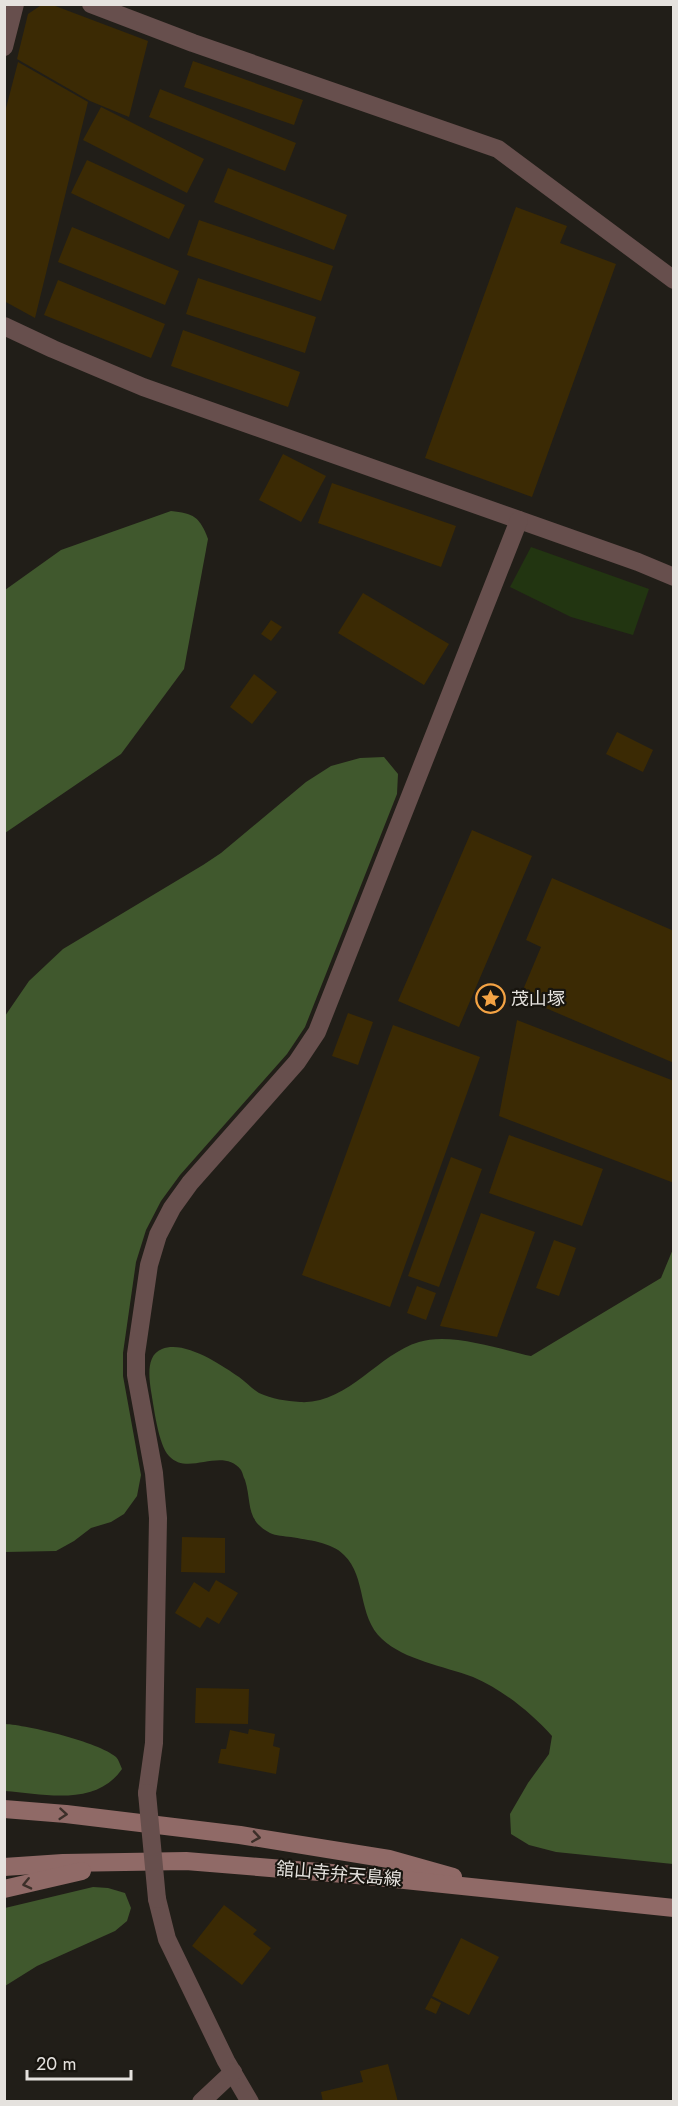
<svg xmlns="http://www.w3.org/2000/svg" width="678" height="2106" font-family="Jost,'Noto Sans JP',sans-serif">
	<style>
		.green { fill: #223511 }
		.forest { fill: #40582d }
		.building { fill: #3b2a04 }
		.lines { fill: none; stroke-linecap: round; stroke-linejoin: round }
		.street { stroke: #674f4d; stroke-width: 18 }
		.secondary { stroke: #906a67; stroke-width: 18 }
		.street-bridge { stroke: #674f4d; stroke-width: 18 }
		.oneway { stroke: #3c2f29 }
		.labels { text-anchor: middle; stroke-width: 4.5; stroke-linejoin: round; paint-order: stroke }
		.poi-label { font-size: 18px; fill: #e5e2de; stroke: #18150f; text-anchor: start }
		.street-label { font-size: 18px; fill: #e5e2de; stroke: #18150f }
	</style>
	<rect width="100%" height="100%" fill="#211e18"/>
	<polygon class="green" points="531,547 649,589 633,635 571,617 510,587"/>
	<g class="forest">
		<path d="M171,511C193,513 200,517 208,539L184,669L121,754L5,833V590L61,550Z"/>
		<polygon points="384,757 398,774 397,794 305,1027 287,1054 180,1175 161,1201 146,1230 136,1262 123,1353 123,1376 141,1475 137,1496 124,1514 111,1522 91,1528 74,1541 56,1551 5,1552 5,1016 29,981 63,949 203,865 221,853 306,782 331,766 360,758"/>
		<path d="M673,1249V1864L556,1852L529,1845L511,1834L510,1814L528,1783L549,1754L552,1736C530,1712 503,1690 473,1677C444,1666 404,1660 382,1639C357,1616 367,1577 344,1555C332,1542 307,1540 291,1537C284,1536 276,1536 270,1533C245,1520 252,1502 245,1480C243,1477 243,1473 241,1470C222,1446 188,1477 169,1456C158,1444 154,1407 151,1391C149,1377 146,1355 162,1349C185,1340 221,1365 239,1377C246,1382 252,1389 259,1393C272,1399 286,1401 300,1402C347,1405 378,1354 419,1342C450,1332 499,1349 531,1356L661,1278Z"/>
		<path d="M5,1724C27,1725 99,1742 116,1757C119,1760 120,1765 122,1769C96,1807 44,1794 5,1791Z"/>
		<polygon points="93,1887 108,1888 125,1893 131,1908 127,1921 115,1931 37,1966 5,1986 5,1908"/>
	</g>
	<g class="building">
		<polygon points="43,4 50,4 148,41 129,117 90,101 17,59 28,14"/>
		<polygon points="193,61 303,100 294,125 184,87"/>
		<polygon points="18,62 88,102 35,318 4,301 4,116"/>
		<polygon points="160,89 296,143 285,171 149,117"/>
		<polygon points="101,107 204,159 187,193 83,140"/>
		<polygon points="87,160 185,205 169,239 71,193"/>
		<polygon points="228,168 347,215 334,250 214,202"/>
		<polygon points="516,207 567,226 560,243 616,264 532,497 425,458"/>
		<polygon points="199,220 333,266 321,301 187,255"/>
		<polygon points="72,227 179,271 165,305 58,262"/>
		<polygon points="198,278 316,317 305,353 186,314"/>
		<polygon points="58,280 165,324 151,358 44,315"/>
		<polygon points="183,330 300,372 288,407 171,366"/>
		<polygon points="283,454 326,476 301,522 259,500"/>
		<polygon points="332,483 456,526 441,567 318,523"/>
		<polygon points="363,593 449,644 424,685 338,633"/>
		<polygon points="271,620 282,627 271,641 261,634"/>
		<polygon points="254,674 277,692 252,724 230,707"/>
		<polygon points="617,732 653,750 643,772 606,754"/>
		<polygon points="472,830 532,856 459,1027 398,1001"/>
		<polygon points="552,878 674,931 674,1063 520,997 541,947 526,940"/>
		<polygon points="348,1013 373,1022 358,1065 332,1056"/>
		<polygon points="517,1020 674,1081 674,1183 499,1116"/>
		<polygon points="393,1025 480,1057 390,1307 302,1275"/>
		<polygon points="509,1135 603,1169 582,1226 489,1193"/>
		<polygon points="451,1157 482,1169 439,1287 408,1276"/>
		<polygon points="481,1213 535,1232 497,1337 440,1326"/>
		<polygon points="554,1240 576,1248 559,1296 536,1288"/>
		<polygon points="417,1286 436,1293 426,1320 407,1313"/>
		<polygon points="182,1537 225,1538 225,1573 181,1572"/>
		<polygon points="216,1580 238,1593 219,1624 207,1617 200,1628 175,1613 194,1582 209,1592"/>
		<polygon points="196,1688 249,1689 248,1724 195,1723"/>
		<polygon points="249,1729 275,1734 273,1746 280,1748 276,1774 218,1763 221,1749 226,1749 230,1730 248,1734"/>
		<polygon points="224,1905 257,1930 253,1934 271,1948 242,1985 192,1946"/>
		<polygon points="461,1938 499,1957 469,2015 432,1996"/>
		<polygon points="431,1998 441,2003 436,2014 425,2009"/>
		<polygon points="388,2064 398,2102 323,2102 321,2092 363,2082 360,2071"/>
	</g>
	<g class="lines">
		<g class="street">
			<polyline points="91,4 193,43 498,149 674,280"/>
			<polyline points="4,47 15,4"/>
			<polyline points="4,326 53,349 143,387 638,562 674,577"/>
			<polyline points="147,1793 154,1743 158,1518 154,1473 136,1375 136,1354 149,1265 158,1235 172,1208 190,1183 297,1062 317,1032 519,520"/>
			<polyline points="157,1899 167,1939 226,2061 250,2102"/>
			<polyline points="201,2102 233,2072"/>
		</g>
		<g class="secondary">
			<polyline points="4,1809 66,1814 240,1835 389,1859 453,1877"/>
			<polyline points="4,1867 63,1863 186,1861 356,1875 674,1908"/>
			<polyline points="4,1889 82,1871"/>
		</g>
		<polyline class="street-bridge" points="147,1793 157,1899"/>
	</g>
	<defs><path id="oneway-chevron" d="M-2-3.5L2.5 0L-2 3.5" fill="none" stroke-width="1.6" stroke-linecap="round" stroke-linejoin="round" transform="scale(1.5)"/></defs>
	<g class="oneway">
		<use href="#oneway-chevron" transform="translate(63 1814) rotate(5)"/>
		<use href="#oneway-chevron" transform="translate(256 1837) rotate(9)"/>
		<use href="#oneway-chevron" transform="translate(27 1884) rotate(167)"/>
	</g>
	<defs>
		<symbol id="sight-ring" viewBox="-11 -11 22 22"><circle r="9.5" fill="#18150f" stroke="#f4a344" stroke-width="1.5"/><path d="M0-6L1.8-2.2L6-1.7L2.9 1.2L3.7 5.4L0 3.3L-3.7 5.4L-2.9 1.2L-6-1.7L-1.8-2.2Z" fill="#f4a344"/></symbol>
	</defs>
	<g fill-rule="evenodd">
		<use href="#sight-ring" x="474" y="982" width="33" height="33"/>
	</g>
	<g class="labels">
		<g class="poi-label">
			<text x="511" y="1005">茂山塚</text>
		</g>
		<g class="street-label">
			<text transform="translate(339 1874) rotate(5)" y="6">舘山寺弁天島線</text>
		</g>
	</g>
	<rect width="678" height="2106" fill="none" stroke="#e5e2de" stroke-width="12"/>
	<path d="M27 2070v9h104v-9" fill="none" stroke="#e5e2de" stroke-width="3"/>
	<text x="36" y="2070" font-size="18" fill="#e5e2de" stroke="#18150f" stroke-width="4.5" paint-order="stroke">20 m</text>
</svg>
